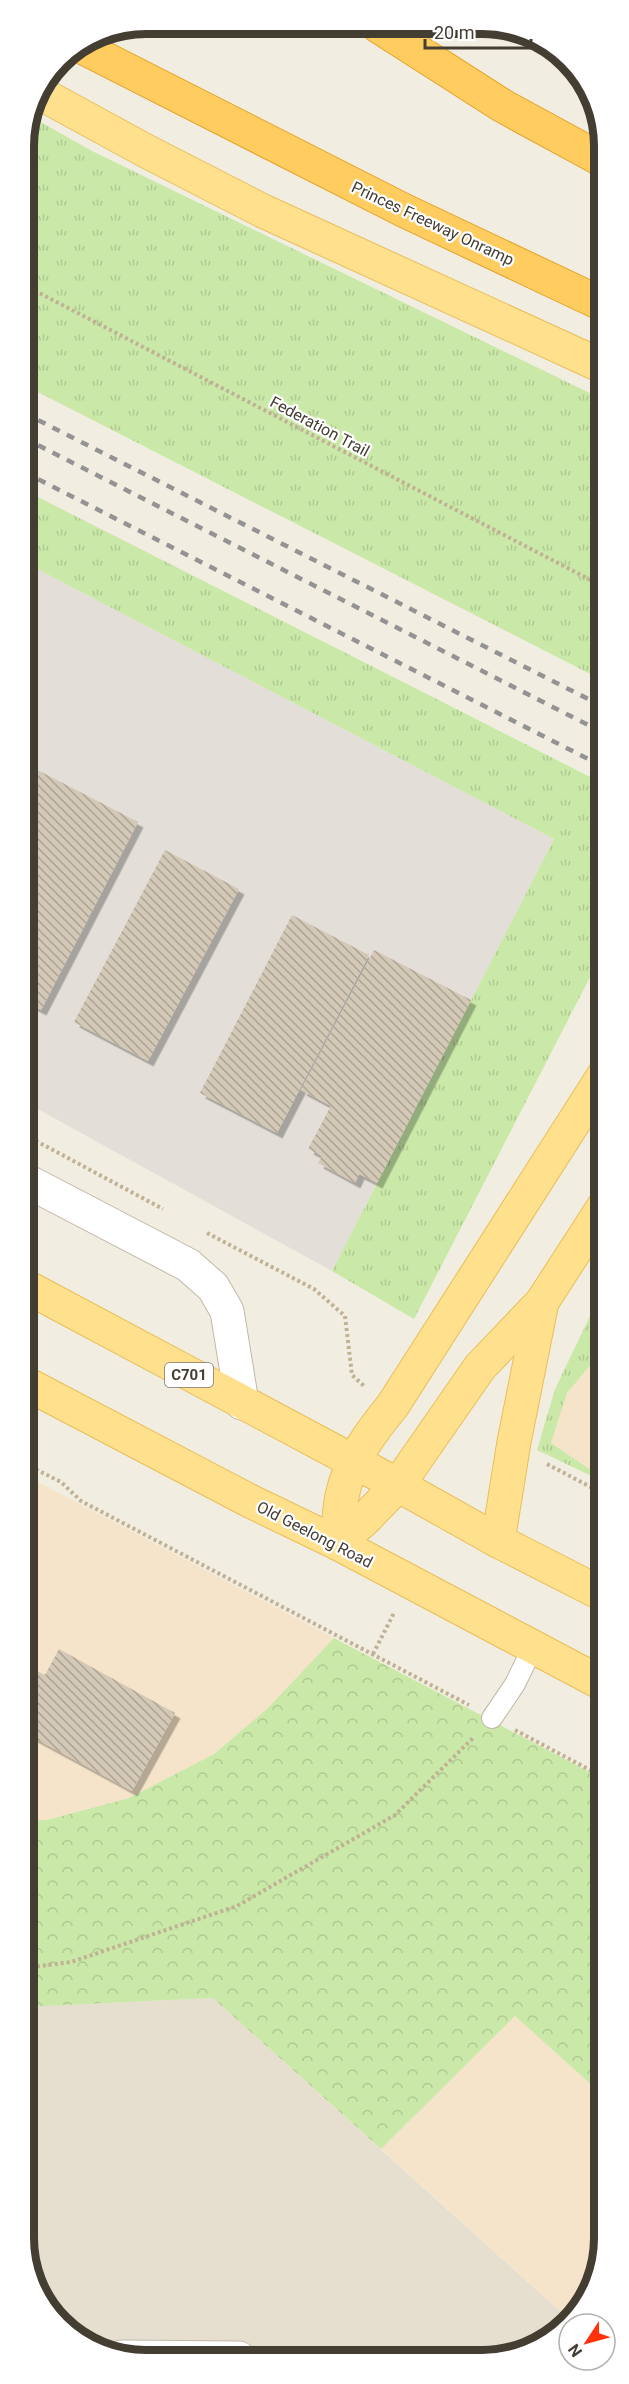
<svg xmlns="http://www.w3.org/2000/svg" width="629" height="2384" font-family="Roboto,sans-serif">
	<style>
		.residential { fill: #e6dfcf }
		.commercial { fill: #f6e4ca }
		.industrial { fill: #e3ded7 }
		.grass { fill: url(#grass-tufts) }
		.park { fill: url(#park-crowns) }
		.building { fill: url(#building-back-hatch); filter: url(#shadow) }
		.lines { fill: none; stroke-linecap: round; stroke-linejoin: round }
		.lane-casing { stroke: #c0b8a7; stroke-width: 22 }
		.street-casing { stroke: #c0b8a7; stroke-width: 35 }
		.primary-casing { stroke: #e8bf59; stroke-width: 35 }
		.highway-casing { stroke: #e3a22a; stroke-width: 35 }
		.path { stroke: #c0b195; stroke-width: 4; stroke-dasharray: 3 3; stroke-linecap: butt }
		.lane { stroke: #fff; stroke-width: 20 }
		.street { stroke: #fff; stroke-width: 33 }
		.primary { stroke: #ffe08d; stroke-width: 33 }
		.highway { stroke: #ffcc5f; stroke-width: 33 }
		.rail { stroke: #939393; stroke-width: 4.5; stroke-dasharray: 8 8; stroke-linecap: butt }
		.labels { text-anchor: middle; stroke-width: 4.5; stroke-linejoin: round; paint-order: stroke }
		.shield { fill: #fff; stroke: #7b7770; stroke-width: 1.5 }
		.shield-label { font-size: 15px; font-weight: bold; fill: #433d32 }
		.street-label { font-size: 16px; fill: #433d32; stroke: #fff }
		.rim { fill: none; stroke: #433d32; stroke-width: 8 }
	</style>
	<defs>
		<pattern id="grass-tufts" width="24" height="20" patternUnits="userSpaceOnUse" patternTransform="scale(1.5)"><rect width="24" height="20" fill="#cae9a8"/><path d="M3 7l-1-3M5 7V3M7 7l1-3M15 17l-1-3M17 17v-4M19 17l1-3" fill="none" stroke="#afc991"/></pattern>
		<pattern id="park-crowns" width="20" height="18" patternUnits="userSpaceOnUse" patternTransform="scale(1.5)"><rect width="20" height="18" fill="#cae9a8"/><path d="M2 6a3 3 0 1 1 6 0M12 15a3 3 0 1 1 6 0" fill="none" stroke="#afc991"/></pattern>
		<pattern id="building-back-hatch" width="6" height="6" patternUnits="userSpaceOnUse" patternTransform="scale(1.5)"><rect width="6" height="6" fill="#d3c9b6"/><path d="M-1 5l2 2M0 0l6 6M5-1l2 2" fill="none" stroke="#ada495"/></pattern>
		<filter id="shadow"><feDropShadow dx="5.5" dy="5.5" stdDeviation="0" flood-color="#0004"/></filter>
	</defs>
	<rect width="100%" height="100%" fill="#f2ede1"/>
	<polygon class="residential" points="213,1998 571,2321 543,2344 499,2359 122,2358 55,2319 25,2254 25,2007"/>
	<g class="commercial">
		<polygon points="604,1349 604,1479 551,1443 567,1393"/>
		<polygon points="25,1475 334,1638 267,1709 214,1754 129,1798 47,1820 25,1821"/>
		<polygon points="515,2016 605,2097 605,2245 574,2319 571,2321 381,2149"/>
	</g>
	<polygon class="industrial" points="24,562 554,839 332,1271 25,1102"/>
	<g class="grass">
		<polygon points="30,116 92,151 604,400 604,681 24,385 24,139"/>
		<polygon points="24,490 604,784 604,950 414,1319 332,1271 554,839 24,562"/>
		<polygon points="604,1287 604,1349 567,1393 551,1443 604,1479 604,1482 537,1450 555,1389"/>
	</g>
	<polygon class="park" points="334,1638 605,1780 605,2097 515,2016 381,2149 213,1998 25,2007 25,1821 47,1820 129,1798 214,1754 267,1709"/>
	<g class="building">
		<polygon points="24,763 138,822 41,1010 25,1002"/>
		<polygon points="165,850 239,889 148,1061 74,1022"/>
		<polygon points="292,915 369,955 277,1133 200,1093"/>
		<polygon points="374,950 471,1000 377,1183 359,1174 355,1183 318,1163 322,1156 308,1149 331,1106 301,1090"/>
		<polygon points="59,1649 175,1713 132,1791 25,1733 25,1665 45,1675"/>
	</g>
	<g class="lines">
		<defs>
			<polyline id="lane" points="492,1718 515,1684 533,1647"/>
			<g id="street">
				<polyline points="25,1180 188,1265 213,1287 227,1311 242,1403"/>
				<polyline points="122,2357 239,2358"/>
			</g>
			<g id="primary">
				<polyline points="38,92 146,151 263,211 604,367"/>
				<polyline points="25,1286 398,1485 498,1541 604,1595"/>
				<polyline points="25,1383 250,1501 337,1543 605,1685"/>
				<polyline points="498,1541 514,1442 542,1302"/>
				<path d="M337,1543C338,1528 339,1511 342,1496C349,1461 371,1432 393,1405L604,1075"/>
				<polyline points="337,1543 363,1521 398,1485 480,1367 542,1302 604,1206"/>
			</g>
			<g id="highway">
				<polyline points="378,26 503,106 604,161"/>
				<polyline points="80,46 403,210 604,305"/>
			</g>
		</defs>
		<use href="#lane" class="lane-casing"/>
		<use href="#street" class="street-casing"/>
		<use href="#primary" class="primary-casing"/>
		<use href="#highway" class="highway-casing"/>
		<g class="path">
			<polyline points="24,285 604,587"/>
			<polyline points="25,1135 163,1209"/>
			<polyline points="207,1233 314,1289 345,1316 352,1375 364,1386"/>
			<polyline points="25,1464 61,1482 81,1501 469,1705"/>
			<polyline points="547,1464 604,1494"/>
			<polyline points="373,1654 394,1613"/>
			<polyline points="515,1730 605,1778"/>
			<polyline points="25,1968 71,1962 237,1906 395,1815 474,1737"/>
		</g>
		<use href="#lane" class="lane"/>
		<use href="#street" class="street"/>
		<use href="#primary" class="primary"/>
		<use href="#highway" class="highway"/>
		<g class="rail">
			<polyline points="24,413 604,707"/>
			<polyline points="24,438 604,733"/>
			<polyline points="24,472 604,767"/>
		</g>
	</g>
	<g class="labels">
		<rect class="shield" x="165" y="1363" width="48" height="24" rx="4.5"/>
		<g class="shield-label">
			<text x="189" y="1380">C701</text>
		</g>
		<g class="street-label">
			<text transform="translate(433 223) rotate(25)" y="6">Princes Freeway Onramp</text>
			<text transform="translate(320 426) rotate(28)" y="6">Federation Trail</text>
			<text transform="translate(315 1534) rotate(27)" y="6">Old Geelong Road</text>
		</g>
	</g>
	<path d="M0 0H629V2384H0ZM146 34H482A112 112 0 0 1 594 146V2238A112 112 0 0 1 482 2350H146A112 112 0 0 1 34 2238V146A112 112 0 0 1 146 34Z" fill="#fff" fill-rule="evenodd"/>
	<path class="rim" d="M146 34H482A112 112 0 0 1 594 146V2238A112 112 0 0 1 482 2350H146A112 112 0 0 1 34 2238V146A112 112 0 0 1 146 34Z"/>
	<g transform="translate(587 2342) rotate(234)"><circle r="28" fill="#ffffff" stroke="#b4b1ad" stroke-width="1.5"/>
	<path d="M0-4.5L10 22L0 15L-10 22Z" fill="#ff330b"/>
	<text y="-9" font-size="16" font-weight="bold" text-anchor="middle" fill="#433d32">N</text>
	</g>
	<path d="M425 39v9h106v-9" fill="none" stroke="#433d32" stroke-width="3"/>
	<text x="434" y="39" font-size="18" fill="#433d32" stroke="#ffffff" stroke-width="4.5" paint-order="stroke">20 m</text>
</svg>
